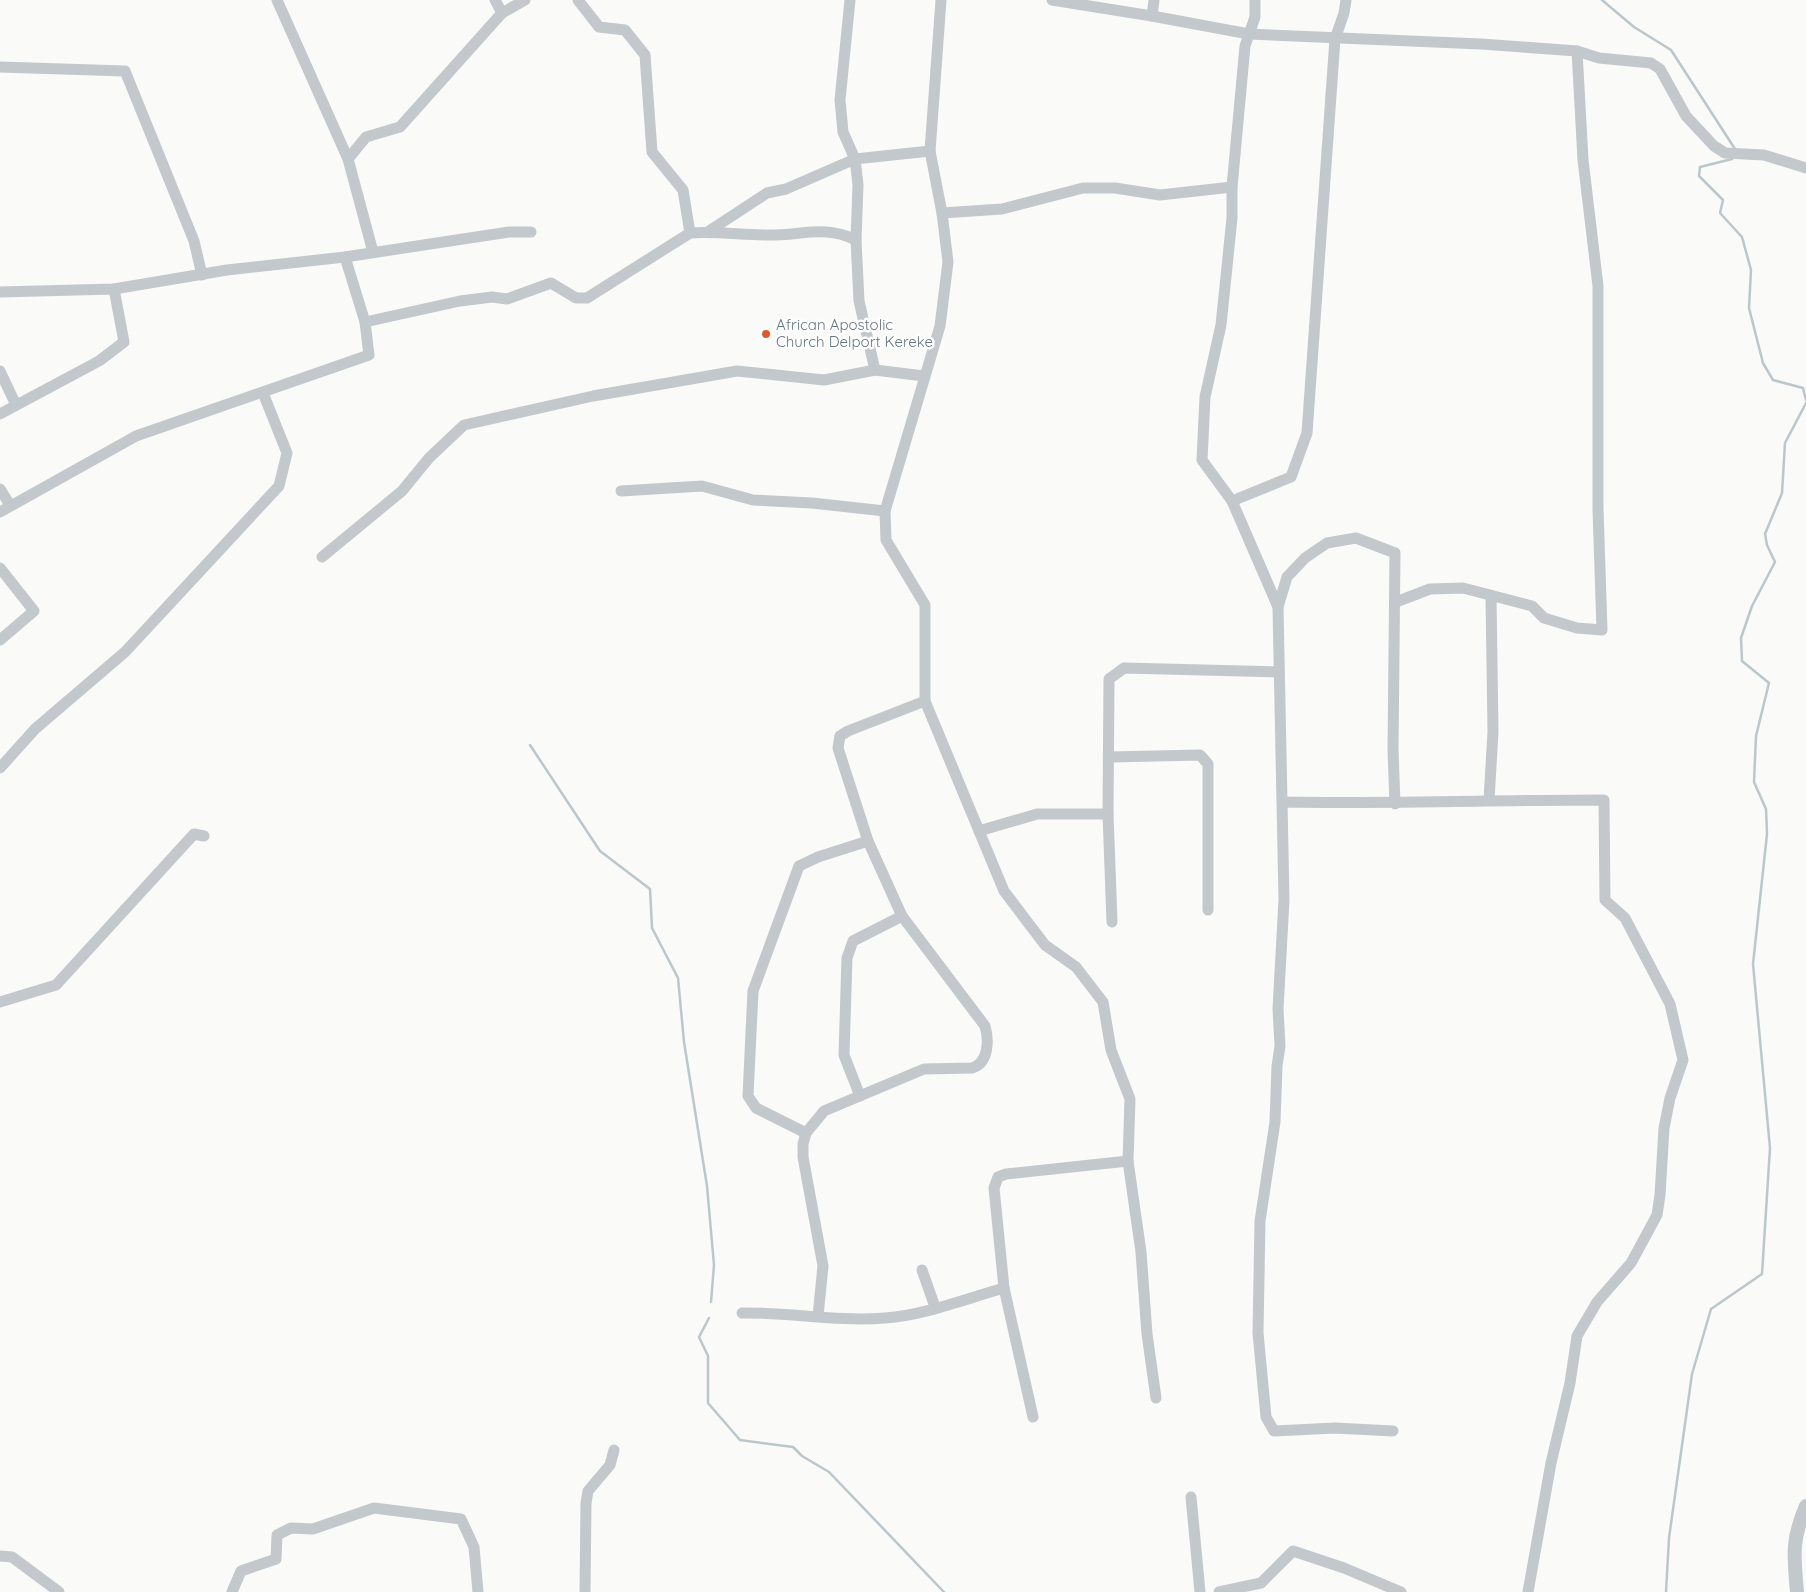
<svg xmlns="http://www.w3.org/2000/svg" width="1806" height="1592" font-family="Quicksand,sans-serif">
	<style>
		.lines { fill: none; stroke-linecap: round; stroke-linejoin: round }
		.stream { stroke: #bbc7cb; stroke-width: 2.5 }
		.minor { stroke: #c3c8cc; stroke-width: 11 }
		.tertiary { stroke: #c3c8cc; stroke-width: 14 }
		.poi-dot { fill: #e4572e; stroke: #fff; stroke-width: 2 }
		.labels { text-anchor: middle; stroke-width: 5; stroke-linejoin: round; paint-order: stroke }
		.poi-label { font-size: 15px; fill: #657683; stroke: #fff; text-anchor: start }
	</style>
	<rect width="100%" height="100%" fill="#fafaf8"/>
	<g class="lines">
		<g class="stream">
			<polyline points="1602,0 1634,27 1671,50 1735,149"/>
			<polyline points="1732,159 1700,167 1699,176 1723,200 1720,213 1742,237 1751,270 1749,308 1763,363 1773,380 1803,388 1806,400"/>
			<polyline points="530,745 600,851 650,889 652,928 678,978 684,1042 707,1186 714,1265 711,1302"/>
			<polyline points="709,1318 699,1337 708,1356 708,1403 740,1440 793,1447 802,1456 829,1472 944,1592"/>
			<polyline points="1666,1592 1669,1538 1692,1374 1711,1309 1762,1274 1770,1148 1753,964 1767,834 1766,809 1754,782 1756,736 1769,683 1742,661 1741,638 1752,606 1775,562 1767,545 1765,534 1782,493 1785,443 1806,403"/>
		</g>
		<g class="minor">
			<polyline points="277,0 348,159 373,252"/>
			<polyline points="495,0 502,13"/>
			<polyline points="578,0 599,27 625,30 645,55 652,152 683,190 690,233"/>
			<polyline points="850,0 840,100 843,132 855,159 858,185 856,240 859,301 875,370"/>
			<polyline points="941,0 930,151 942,213 948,262 940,326 885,511 886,540 925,605 925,701 1004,891 1045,945 1076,967 1103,1002 1111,1050 1130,1099 1128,1161 1141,1252 1147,1334 1156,1398"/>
			<polyline points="1052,0 1152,16 1249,34 1481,44 1577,51 1599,58 1651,63 1660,69 1686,116 1714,146 1725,153 1764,155 1806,168"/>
			<polyline points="1152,16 1154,0"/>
			<polyline points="0,67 125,71 194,241 202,275"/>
			<polyline points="348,159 366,137 400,127 502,13 525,0"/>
			<polyline points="1232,187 1232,218 1221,325 1205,397 1202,460 1232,501 1278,607 1284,900 1278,1009 1280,1046 1277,1066 1275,1122 1260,1221 1258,1333 1266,1417 1274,1431 1335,1428 1393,1431"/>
			<polyline points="942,213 1002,209 1083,188 1115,188 1160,195 1232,187 1245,46 1255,17 1255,0"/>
			<polyline points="709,231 767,193 786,189 855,159 930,151"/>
			<polyline points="0,292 114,289 227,270 345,257 509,232 531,232"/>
			<path d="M365,322L460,301L492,297L507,299L551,283L576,298H587L690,233C719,231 748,236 776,235C807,234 827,226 856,240"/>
			<polyline points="0,371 16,405"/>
			<polyline points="0,414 99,361 124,342 114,289"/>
			<polyline points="0,489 10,505"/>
			<polyline points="621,491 702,486 753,500 812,503 885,511"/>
			<polyline points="1232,501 1291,477 1307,433 1335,39 1344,13 1346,0"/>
			<polyline points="0,512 136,436 369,355 365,322 345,257"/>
			<polyline points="322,557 402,491 429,458 464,425 593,396 737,371 824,380 875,370 924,376"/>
			<polyline points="0,568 34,611 0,640"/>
			<polyline points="1396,602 1430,589 1463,588 1532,606 1544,618 1577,628 1602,630 1598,509 1598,286 1583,160 1577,51"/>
			<polyline points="1278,607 1287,577 1305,558 1327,543 1356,538 1395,553 1393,750 1395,804"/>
			<polyline points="1110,757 1200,755 1208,764 1208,910"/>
			<polyline points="0,768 35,729 125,652 279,486 287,453 263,393"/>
			<polyline points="1489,800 1493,732 1491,596"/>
			<path d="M1283,802C1390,804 1497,800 1604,800L1605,900L1625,918L1670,1004L1683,1060L1670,1098L1664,1128L1660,1195L1657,1215L1631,1263L1597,1302L1577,1336L1570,1383L1551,1463L1528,1592"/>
			<polyline points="979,831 1037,814 1108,814"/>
			<polyline points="1112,922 1108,814 1109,679 1124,668 1279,672"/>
			<polyline points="0,1002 56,985 194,834 204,836"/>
			<polyline points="860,1096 844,1055 847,958 853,941 902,916"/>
			<polyline points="806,1133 756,1108 748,1096 753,991 799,866 818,857 868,841"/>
			<polyline points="922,1270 935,1307"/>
			<path d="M742,1313C790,1312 837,1322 885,1318C925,1315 965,1299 1004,1288"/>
			<path d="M818,1316L823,1266L803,1157V1144L806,1133L824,1111L924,1069L972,1068C989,1063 989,1040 985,1026L902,916L868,841L838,748L840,736L848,731L925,701"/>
			<polyline points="1033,1417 1004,1288 994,1188 998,1177 1006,1174 1128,1161"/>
			<polyline points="1191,1497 1200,1592"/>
			<polyline points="0,1556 12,1557 59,1592"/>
			<polyline points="232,1592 241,1571 276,1559 277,1535 291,1528 313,1529 374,1508 461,1519 474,1547 478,1592"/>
			<polyline points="585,1592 586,1503 588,1491 610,1465 614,1450"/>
			<polyline points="1219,1592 1261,1583 1293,1551 1344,1568 1401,1592"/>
		</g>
		<path class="tertiary" d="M1797,1592C1794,1556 1791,1541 1806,1506"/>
	</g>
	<circle class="poi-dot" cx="766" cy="334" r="5"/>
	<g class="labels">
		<g class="poi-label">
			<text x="776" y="330">African Apostolic<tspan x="776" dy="17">Church Delport Kereke</tspan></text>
		</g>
	</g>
</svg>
